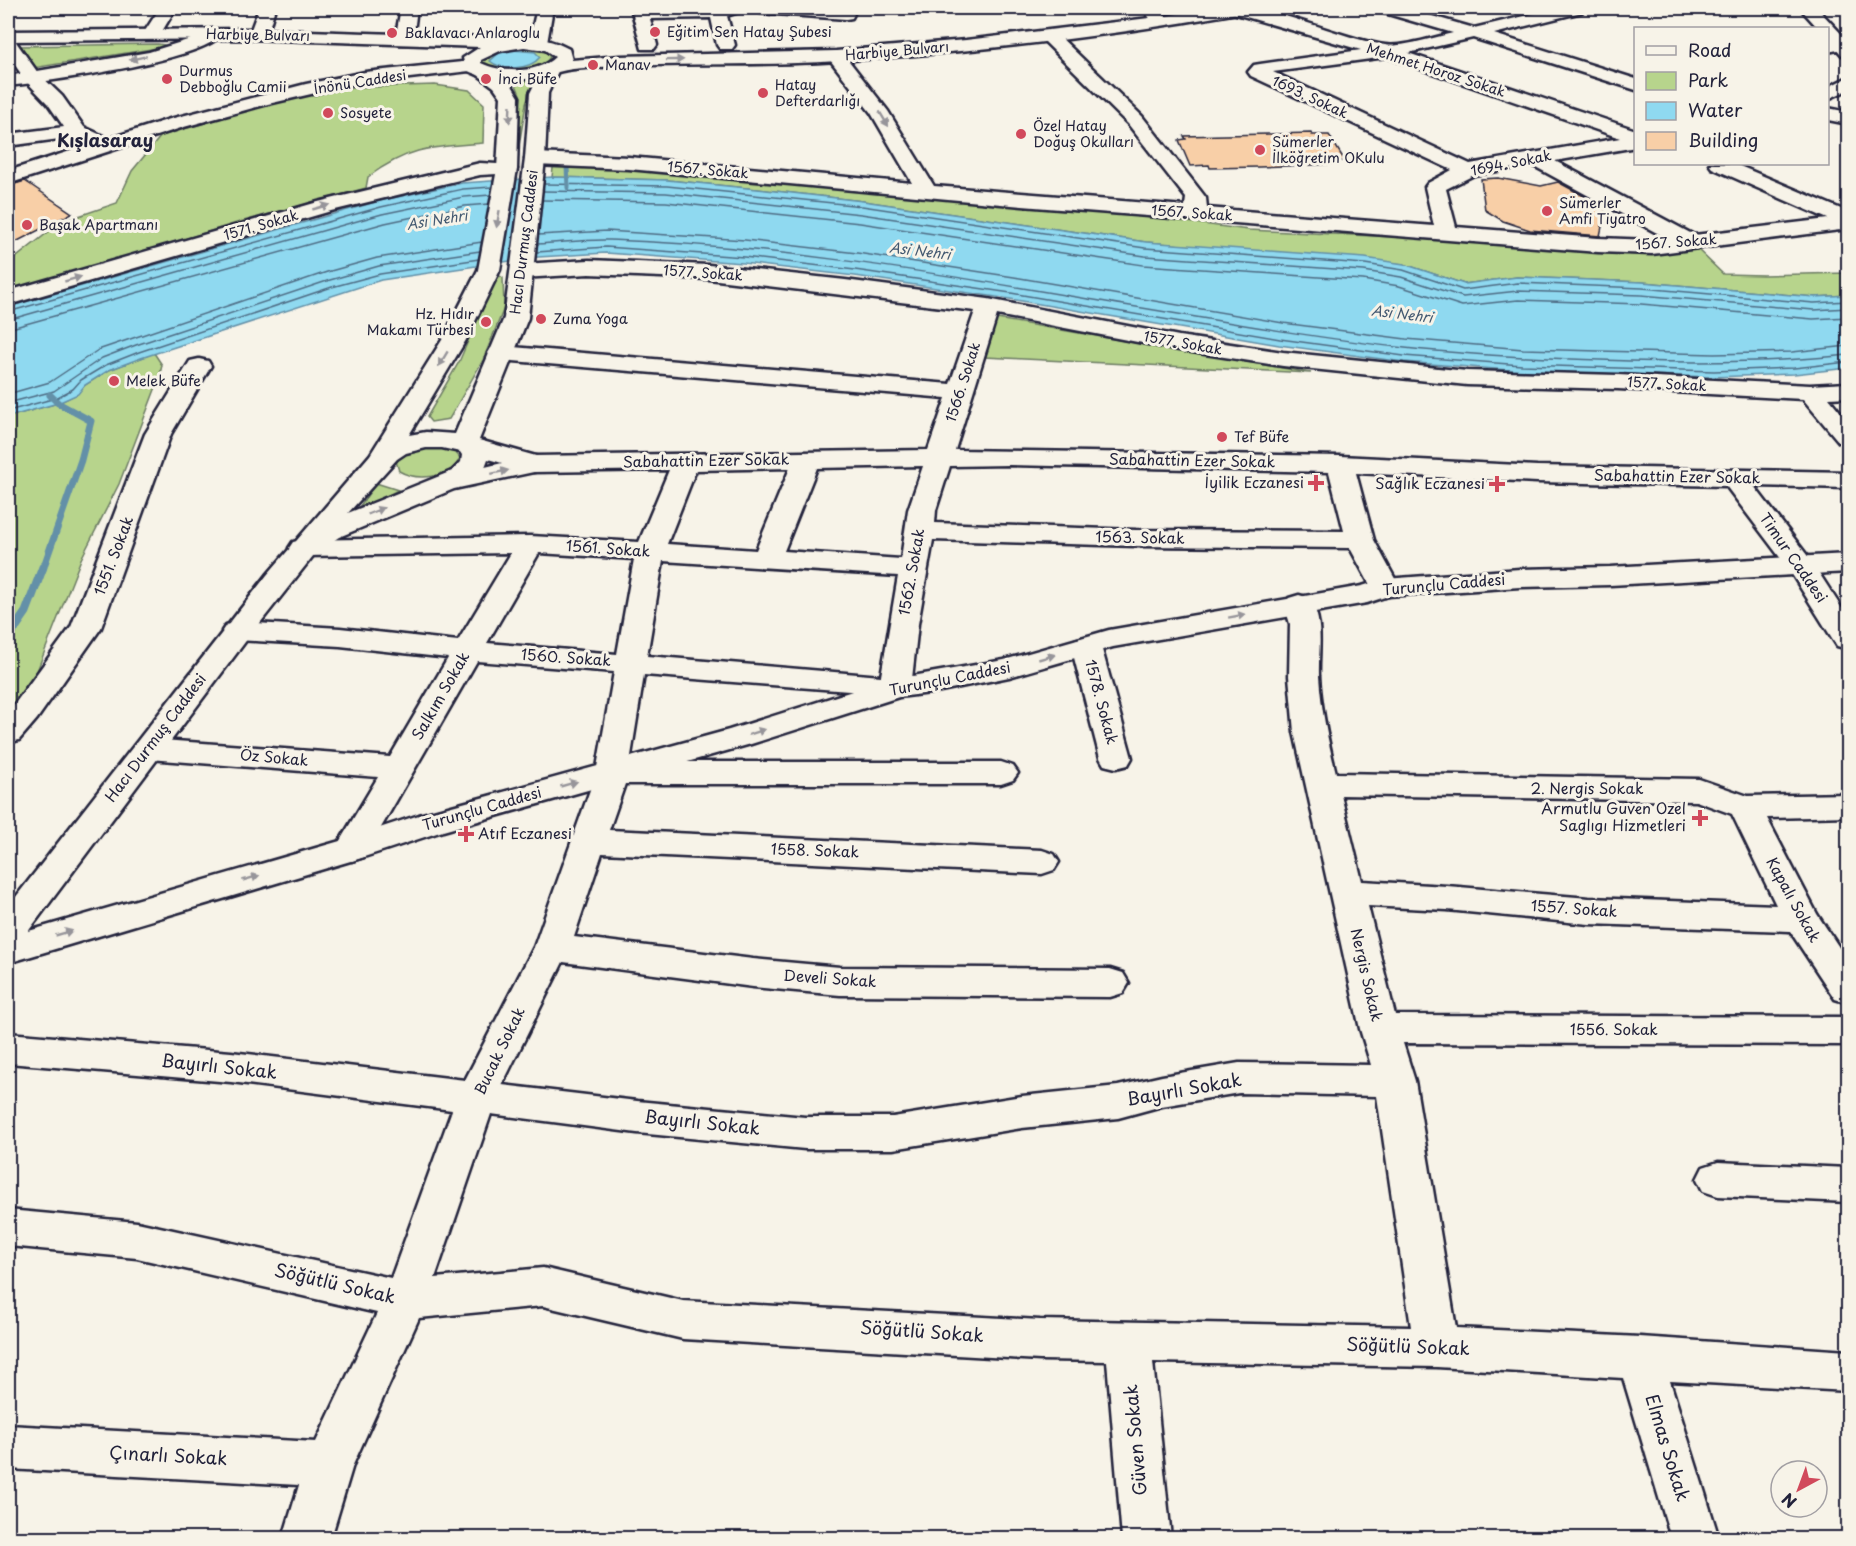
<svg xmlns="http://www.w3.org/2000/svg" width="1856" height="1546" font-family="'Playpen Sans',sans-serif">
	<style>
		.green { fill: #b7d48c; stroke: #6c7b64; stroke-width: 1.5 }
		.water { fill: #8fd9f0; stroke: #6390a8; stroke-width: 1.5 }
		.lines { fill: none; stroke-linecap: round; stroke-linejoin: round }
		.shore { stroke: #4e6b83; stroke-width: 1.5 }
		.stream-far2 { stroke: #6390a8; stroke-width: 5 }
		.stream-far1 { stroke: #6390a8; stroke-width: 7 }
		.stream { stroke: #6390a8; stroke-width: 9 }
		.building { fill: #f8cfa7; stroke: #22223b; stroke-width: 1.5 }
		.minor-casing { stroke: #22223b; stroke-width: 5 }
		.tertiary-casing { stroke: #22223b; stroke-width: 5 }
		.secondary-casing { stroke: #22223b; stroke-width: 5 }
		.primary-casing { stroke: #22223b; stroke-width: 5 }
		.minor { fill: #f7f3e8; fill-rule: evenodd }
		.tertiary { fill: #f7f3e8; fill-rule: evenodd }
		.secondary { fill: #f7f3e8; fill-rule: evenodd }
		.primary { fill: #f7f3e8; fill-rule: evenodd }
		.oneway { fill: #97959a }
		.poi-dot { fill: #d1495b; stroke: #f7f3e8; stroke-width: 2 }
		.labels { text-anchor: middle; stroke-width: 6; stroke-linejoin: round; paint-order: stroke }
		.far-poi-label { font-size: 14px; fill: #22223b; stroke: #f7f3e8; text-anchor: start }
		.far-street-label { font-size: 14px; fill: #22223b; stroke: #f7f3e8 }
		.far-water-label { font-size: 14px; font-style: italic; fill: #435971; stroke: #f7f3e8 }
		.street-label { font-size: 15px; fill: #22223b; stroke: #f7f3e8 }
		.poi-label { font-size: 15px; fill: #22223b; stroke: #f7f3e8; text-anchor: end }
		.far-district-label { font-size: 18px; font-weight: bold; fill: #22223b; stroke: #f7f3e8 }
		.near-street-label { font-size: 18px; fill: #22223b; stroke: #f7f3e8 }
	</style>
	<rect width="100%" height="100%" fill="#f7f3e8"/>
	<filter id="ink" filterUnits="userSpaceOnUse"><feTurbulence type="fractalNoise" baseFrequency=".0167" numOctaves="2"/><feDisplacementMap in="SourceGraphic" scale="12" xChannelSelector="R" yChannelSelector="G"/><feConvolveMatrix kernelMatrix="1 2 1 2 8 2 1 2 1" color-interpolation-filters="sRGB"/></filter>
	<g filter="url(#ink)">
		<g class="green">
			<polygon points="158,44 164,45 164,47 33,68 17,46"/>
			<path d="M525,46L544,50L550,57C538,76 495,73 479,62L480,58L492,50Z"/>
			<polygon points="535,79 526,104 516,163 516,131 521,97 515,82"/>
			<path d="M435,85L469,90L484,104L483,143C433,147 410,146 368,177L366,188L240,222L20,289L8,284V264L61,222L117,203L132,171L161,136L272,103L338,88Z"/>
			<polygon points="554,159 1009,199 1249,230 1523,243 1693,245 1723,274 1763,275 1848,273 1848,295 1815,297 1642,282 1517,277 1464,284 1404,264 1146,242 863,201 757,189 667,180 552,177"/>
			<polygon points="500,276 503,278 504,308 483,360 449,419 431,422 427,417 459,362 495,278"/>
			<polygon points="996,319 997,319 1311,373 985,357"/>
			<polygon points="154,353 162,365 159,379 119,484 81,559 35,676 8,714 8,417 58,403 77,394 85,385 109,370"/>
			<path d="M426,445L453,449L460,458C451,479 416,481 399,471L396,461L407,451Z"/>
			<polygon points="376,483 398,490 355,513"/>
		</g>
		<g class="water">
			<path d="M513,50L535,52L540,57C530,70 502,71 490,61L499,53Z"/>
			<polygon points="552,177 667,180 757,189 863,201 1146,242 1365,258 1404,264 1464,284 1517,277 1642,282 1815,297 1848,295 1848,368 1794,374 1714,377 1522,371 1404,362 1279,345 1010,299 855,276 743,263 606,253 538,257 381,280 141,358 109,370 85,385 78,394 58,403 8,417 8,307 379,201 462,183"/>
		</g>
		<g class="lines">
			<g class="shore">
				<polyline points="544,184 667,186 862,206 1145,248 1365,264 1403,270 1463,290 1518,283 1642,288 1814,303 1848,301"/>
				<polyline points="543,191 666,193 861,214 1145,256 1364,271 1401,277 1463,297 1518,291 1641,295 1814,310 1848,308"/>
				<polyline points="542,200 666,202 860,223 1143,265 1363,280 1399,286 1462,306 1518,300 1641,304 1813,319 1848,317"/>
				<polyline points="538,235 607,231 745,240 857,253 1014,277 1283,323 1406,339 1523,349 1714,354 1792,352 1848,346"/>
				<path d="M537,244C561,243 586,239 610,240C764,245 918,270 1070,296C1181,314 1293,335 1405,348C1479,356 1554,359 1630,361C1703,363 1775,363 1848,355"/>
				<polyline points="537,252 606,247 744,257 855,270 1011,293 1280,339 1404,356 1522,365 1714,371 1794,368 1848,362"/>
				<polyline points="8,312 381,207 463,189 492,187"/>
				<polyline points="8,320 382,214 464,197 491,195"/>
				<polyline points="8,329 385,223 465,206 489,204"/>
				<polyline points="8,394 50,382 98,350 327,272 377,258 482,242"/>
				<polyline points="8,403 54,391 102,358 136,345 330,280 379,266 480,251"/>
				<polyline points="8,411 56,398 73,389 81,380 106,365 139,352 332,287 380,274 479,259"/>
			</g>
			<polyline class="stream-far2" points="567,167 568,188"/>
			<polyline class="stream-far1" points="43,569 81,460 91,421 58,403 50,395"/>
			<polyline class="stream" points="8,638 26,612 43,567"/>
		</g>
		<g class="building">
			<polygon points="1311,133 1312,135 1329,135 1345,161 1334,161 1336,164 1259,167 1210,168 1209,165 1190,166 1179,140 1186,139 1184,136"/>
			<polygon points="1498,178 1541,186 1558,182 1606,208 1600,236 1530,230 1503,221 1485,210 1481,179"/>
			<polygon points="25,181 72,213 8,246 8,186"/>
		</g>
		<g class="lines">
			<defs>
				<g id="minor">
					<polygon points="160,8 176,8 158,38 146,38 143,34"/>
					<polygon points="259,8 275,8 267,35 264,39 252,39 249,35"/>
					<polygon points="401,8 417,8 413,40 410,44 398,44 395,40"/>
					<polygon points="631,8 741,8 739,12 727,16 735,45 732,49 720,49 717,45 711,18 650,19 657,45 654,49 642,49"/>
					<path d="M752,8C777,5 827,4 852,10L854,14L852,18L846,19L760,13Z"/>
					<polygon points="1143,8 1159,8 1165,16 1163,20 1151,20"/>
					<path d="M1227,8C1271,3 1337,38 1385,45C1402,48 1435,37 1453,33L1381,12L1379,8H1404L1474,28L1558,8H1584L1582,12L1494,34L1636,79V90L1473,38L1408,53L1636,130V147L1555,161L1694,235L1828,219L1712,168L1709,164H1735L1848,212V229L1652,254L1598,252L1022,206L629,169L535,165L528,163L525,159L528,155L535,153L629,157L912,183L871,113L827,56L830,52H842L888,111L934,186L1185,206L1186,198L1128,124L1044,41L1041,37L1044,33H1056L1142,116L1203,194L1206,198L1207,208L1434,226L1425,187L1428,183L1452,170L1251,76L1248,72L1254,65L1260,64L1361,50L1229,12ZM1386,57L1620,138L1470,164L1273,72ZM1532,165L1668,239L1652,240L1598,238L1456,227L1446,189L1474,175Z"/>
					<polygon points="8,38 14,39 38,73 62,96 84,127 114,141 117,145 114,149 100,149 74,137 8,146 8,134 64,127 48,104 26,81 8,55"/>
					<polygon points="1841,39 1848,42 1847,48 1828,52 1828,42"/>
					<polygon points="1848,77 1848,90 1828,99 1828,87"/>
					<polygon points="1828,108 1848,112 1848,124 1828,120"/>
					<polygon points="480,163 514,165 517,169 514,173 480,175 331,211 8,305 8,291 318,202"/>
					<path d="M589,260L709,265L845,280L988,299L1179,336L1283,352L1467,371L1618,375L1810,385L1848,383V397L1829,398L1848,421V445L1839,442L1803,399L1618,389L1467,385L1283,366L1179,350L997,315L955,450L1340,456L1537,466L1848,472V488L1754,486L1810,559L1848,618V649L1837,646L1788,568L1726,486L1537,482L1356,473L1374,540L1400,588L1395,594L1385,597L1375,594L1350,548L1136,546L933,540L918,624L911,688L906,695L895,697L862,692L644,675L630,762H1001L1013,766L1018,773L1013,780L1001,784H625L609,830L1042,850L1054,854L1059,862L1054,870L1042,874L602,853L574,937L753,959L840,967L1110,969L1123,973L1129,983L1123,993L1110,997L840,995L753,987L563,962L502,1085L637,1101L805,1117H893L1022,1096L1118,1086L1162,1076L1239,1063L1371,1065L1360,1029L1294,732L1289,676L1290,624L1284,604L1289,598L1299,595L1309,598C1325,621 1318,649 1319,676C1321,709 1328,741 1336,773L1699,779L1748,796L1848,794V816L1767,818L1817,914L1848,961V1003L1835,999L1790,931L1589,924L1447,910L1368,906L1395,1015L1848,1017V1045L1403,1043L1415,1081L1456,1328L1640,1337L1848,1351V1391L1670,1381L1719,1538H1671L1623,1378L1437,1367L1153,1362L1171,1538H1122L1107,1361L1040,1360L683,1339L543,1306L419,1318L353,1465L331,1538H283L299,1485L8,1469V1425L316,1442L377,1313L137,1258L8,1246V1210L137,1222L391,1278L452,1110L231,1082L8,1063V1033L231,1052L465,1080L534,947L596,773L614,672L477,661L364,857L352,861L340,857L335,849L378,777L149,759L138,756L133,749L138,742L149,739L390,757L448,658L340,646L237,640L226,637L222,631L226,625L237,622L340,628L458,641L511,553L303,556L293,554L289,548L293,542L303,540L530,536L639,542L669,470L534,472L525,470L521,464L525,458L534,456L928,450L946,398L500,360L491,358L488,353L491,348L500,346L950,384L975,311L709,279L589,274L522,278L514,276L511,271L514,266L522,264ZM1009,465L1329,472L1344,531L1136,530L935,523L936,510L950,466ZM923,466L908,510L901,559L784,551L817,468ZM790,468L756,550L667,544L696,470ZM539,553L634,559L617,654L487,643ZM663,561L898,576L881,676L647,656ZM1341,795L1696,801L1732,814L1776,905L1589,898L1447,886L1362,881ZM1239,1093L1377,1096L1411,1327L1040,1320L683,1301L543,1268L435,1278L491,1114L637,1133L805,1149H893L1022,1128L1118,1118L1162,1106Z"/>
					<polygon points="1086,637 1097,640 1101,646 1132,758 1128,765 1116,768 1104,765 1100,758 1071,646 1075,640"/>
					<polygon points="1718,1162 1848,1168 1848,1202 1718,1196 1703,1191 1697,1179 1703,1167"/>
				</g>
				<g id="tertiary">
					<path d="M213,29L219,30L222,34C202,61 45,82 8,86V76L149,52L194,38Z"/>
					<polygon points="472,61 478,62 481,66 478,70 350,85 268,104 184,127 8,184 8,171 170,119 306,84 365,72"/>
					<polygon points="199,359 208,361 211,366 171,434 101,628 37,719 19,740 8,743 8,713 71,627 145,434 190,361"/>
					<polygon points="1848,554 1848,572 1610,585 1520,587 1388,596 1367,603 1113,647 1009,677 931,693 899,697 751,744 443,831 364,857 8,963 8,937 340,841 419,815 729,730 884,681 1004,660 1109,630 1362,586 1385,579 1520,569 1610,567"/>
				</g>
				<g id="secondary">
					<polygon points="537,8 553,8 547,43 544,47 532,47 529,43"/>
					<path d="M550,64L556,65L559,69L548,93L545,159L528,318L479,440L543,458L547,464L543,470L454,489L339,537L317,551L245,642L21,941L8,945V907L267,575L370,455L442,340L478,270L497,169L501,97L494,87L474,72L477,68L483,67L508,79L519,97L517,169L500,270L466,340L409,435L426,432L455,434L504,318L525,159L530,93L544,65ZM426,448H442L460,452L462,455L461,462L452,471L348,513L397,459L406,453ZM488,459L502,463L485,467Z"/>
				</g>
				<g id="primary">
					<path d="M1213,8H1246L1238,13C1106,37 972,52 838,61C766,66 693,63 621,66C601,67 577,67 558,72C526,81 497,85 466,70L463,58L480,47L250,39L8,41V31L250,29L512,38C533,36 551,39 569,49L572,60L620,56L836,51L966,40L1166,16ZM524,47L545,50L555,57C538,74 501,73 481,63V60L500,51Z"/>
					<polygon points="1800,8 1817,8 1848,41 1848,56 1842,55 1828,39 1828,28 1818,28"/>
				</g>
			</defs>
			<use href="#minor" class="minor-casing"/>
			<use href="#tertiary" class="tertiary-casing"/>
			<use href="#secondary" class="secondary-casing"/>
			<use href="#primary" class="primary-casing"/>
			<use href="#minor" class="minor"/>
			<use href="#tertiary" class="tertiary"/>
			<use href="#secondary" class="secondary"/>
			<use href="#primary" class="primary"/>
		</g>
		<defs><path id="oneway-solid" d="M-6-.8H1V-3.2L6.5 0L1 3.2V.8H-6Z" transform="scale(1.5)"/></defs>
		<g class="oneway">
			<use href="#oneway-solid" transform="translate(138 58) rotate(168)"/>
			<use href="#oneway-solid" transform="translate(675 60) rotate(-1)"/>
			<use href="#oneway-solid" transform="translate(510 114) rotate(93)"/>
			<use href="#oneway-solid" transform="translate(884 119) rotate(59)"/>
			<use href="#oneway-solid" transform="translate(321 207) rotate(-16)"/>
			<use href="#oneway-solid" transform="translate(498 219) rotate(100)"/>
			<use href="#oneway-solid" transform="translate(73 279) rotate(-16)"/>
			<use href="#oneway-solid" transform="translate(443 359) rotate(121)"/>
			<use href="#oneway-solid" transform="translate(500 472) rotate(-12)"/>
			<use href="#oneway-solid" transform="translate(376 511) rotate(-22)"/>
			<use href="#oneway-solid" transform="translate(1237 616) rotate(-10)"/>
			<use href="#oneway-solid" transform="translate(1047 657) rotate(-16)"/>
			<use href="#oneway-solid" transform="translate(757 732) rotate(-18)"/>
			<use href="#oneway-solid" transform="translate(569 784) rotate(-16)"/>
			<use href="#oneway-solid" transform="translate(251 878) rotate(-16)"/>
			<use href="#oneway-solid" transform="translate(64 933) rotate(-16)"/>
		</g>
	</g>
	<g class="poi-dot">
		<circle cx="655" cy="32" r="6"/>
		<circle cx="392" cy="33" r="6"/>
		<circle cx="593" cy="65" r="6"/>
		<circle cx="167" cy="79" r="6"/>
		<circle cx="486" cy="79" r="6"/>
		<circle cx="763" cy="93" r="6"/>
		<circle cx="328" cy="113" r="6"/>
		<circle cx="1021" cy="134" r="6"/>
		<circle cx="1260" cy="150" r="6"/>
		<circle cx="1547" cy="211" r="6"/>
		<circle cx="27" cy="225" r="6"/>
		<circle cx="541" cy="319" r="6"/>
		<circle cx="486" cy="322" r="6"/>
		<circle cx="114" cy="381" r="6"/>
		<circle cx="1222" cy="437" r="6"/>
		<path d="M1313 474h6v6h6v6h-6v6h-6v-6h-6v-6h6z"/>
		<path d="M1494 475h6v6h6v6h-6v6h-6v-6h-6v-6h6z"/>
		<path d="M1697 809h6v6h6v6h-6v6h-6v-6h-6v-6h6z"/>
		<path d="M463 825h6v6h6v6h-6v6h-6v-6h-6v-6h6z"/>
	</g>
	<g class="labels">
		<g class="far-poi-label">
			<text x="667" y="37">Eğitim Sen Hatay Şubesi</text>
			<text x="404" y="38">Baklavacı Anlaroglu</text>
			<text x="605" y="70">Manav</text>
			<text x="179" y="76">Durmuş<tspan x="179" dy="16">Debboğlu Camii</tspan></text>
			<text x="498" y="84">İnci Büfe</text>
			<text x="775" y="90">Hatay<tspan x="775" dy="16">Defterdarlığı</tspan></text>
			<text x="340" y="118">Sosyete</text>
			<text x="1033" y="131">Özel Hatay<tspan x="1033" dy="16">Doğuş Okulları</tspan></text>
			<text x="1272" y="147">Sümerler<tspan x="1272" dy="16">İlköğretim OKulu</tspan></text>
			<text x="1559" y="208">Sümerler<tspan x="1559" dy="16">Amfi Tiyatro</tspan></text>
			<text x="39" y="230">Başak Apartmanı</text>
			<text x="474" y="319" text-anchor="end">Hz. Hıdır<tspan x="474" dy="16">Makamı Türbesi</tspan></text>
			<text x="553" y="324">Zuma Yoga</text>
			<text x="126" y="386">Melek Büfe</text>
			<text x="1234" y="442">Tef Büfe</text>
		</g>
		<g class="far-street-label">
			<text transform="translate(258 35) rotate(1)" y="5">Harbiye Bulvarı</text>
			<text transform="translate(897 51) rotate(-5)" y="5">Harbiye Bulvarı</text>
			<text transform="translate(1436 70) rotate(18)" y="5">Mehmet Horoz Sokak</text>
			<text transform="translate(360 82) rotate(-9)" y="5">İnönü Caddesi</text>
			<text transform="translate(1310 97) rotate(25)" y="5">1693. Sokak</text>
			<text transform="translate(1511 163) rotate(-11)" y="5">1694. Sokak</text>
			<text transform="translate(708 170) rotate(5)" y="5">1567. Sokak</text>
			<text transform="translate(1192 213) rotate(4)" y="5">1567. Sokak</text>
			<text transform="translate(261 225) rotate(-16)" y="5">1571. Sokak</text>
			<text transform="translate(524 242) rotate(-83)" y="5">Hacı Durmuş Caddesi</text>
			<text transform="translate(1676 242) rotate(-4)" y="5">1567. Sokak</text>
			<text transform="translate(703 273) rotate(4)" y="5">1577. Sokak</text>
			<text transform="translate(1183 343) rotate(10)" y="5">1577. Sokak</text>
			<text transform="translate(963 382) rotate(-72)" y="5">1566. Sokak</text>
			<text transform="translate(1667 384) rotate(3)" y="5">1577. Sokak</text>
		</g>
		<g class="far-water-label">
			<text transform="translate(437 220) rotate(-9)" y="5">Asi Nehri</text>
			<text transform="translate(920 251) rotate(7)" y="5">Asi Nehri</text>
			<text transform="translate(1402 314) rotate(7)" y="5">Asi Nehri</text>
		</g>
		<g class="street-label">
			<text transform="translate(706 461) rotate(-1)" y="5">Sabahattin Ezer Sokak</text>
			<text transform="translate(1192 461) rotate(1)" y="5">Sabahattin Ezer Sokak</text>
			<text transform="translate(1677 477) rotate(1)" y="5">Sabahattin Ezer Sokak</text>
			<text transform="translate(1140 538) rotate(1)" y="5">1563. Sokak</text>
			<text transform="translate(608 549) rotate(4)" y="5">1561. Sokak</text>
			<text transform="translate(114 556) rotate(-69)" y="5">1551. Sokak</text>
			<text transform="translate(1793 558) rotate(55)" y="5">Timur Caddesi</text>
			<text transform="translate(912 572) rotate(-80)" y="5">1562. Sokak</text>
			<text transform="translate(1444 585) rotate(-5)" y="5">Turunçlu Caddesi</text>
			<text transform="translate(566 658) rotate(4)" y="5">1560. Sokak</text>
			<text transform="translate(950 679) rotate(-11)" y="5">Turunçlu Caddesi</text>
			<text transform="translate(441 696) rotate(-60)" y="5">Salkım Sokak</text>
			<text transform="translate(1101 702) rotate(75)" y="5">1578. Sokak</text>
			<text transform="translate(156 738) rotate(-53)" y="5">Hacı Durmuş Caddesi</text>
			<text transform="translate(274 758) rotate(5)" y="5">Öz Sokak</text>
			<text x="1587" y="794">2. Nergis Sokak</text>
			<text transform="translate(482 809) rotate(-16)" y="5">Turunçlu Caddesi</text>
			<text transform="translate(815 851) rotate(2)" y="5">1558. Sokak</text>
			<text transform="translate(1793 900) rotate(61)" y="5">Kapalı Sokak</text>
			<text transform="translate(1574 909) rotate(4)" y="5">1557. Sokak</text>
			<text transform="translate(1366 975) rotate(77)" y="5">Nergis Sokak</text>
			<text transform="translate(830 979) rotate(4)" y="5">Develi Sokak</text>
			<text x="1614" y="1035">1556. Sokak</text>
			<text transform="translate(500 1051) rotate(-64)" y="5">Bucak Sokak</text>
		</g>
		<g class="poi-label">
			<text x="1304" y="488">İyilik Eczanesi</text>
			<text x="1485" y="489">Sağlık Eczanesi</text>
			<text x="1686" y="814">Armutlu Guven Ozel<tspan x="1686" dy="17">Saglıgı Hizmetleri</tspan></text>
			<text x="478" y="839" text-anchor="start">Atıf Eczanesi</text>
		</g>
		<g class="far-district-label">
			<text x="105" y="147">Kışlasaray</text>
		</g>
		<g class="near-street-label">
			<text transform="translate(219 1067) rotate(6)" y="6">Bayırlı Sokak</text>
			<text transform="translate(1184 1090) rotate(-10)" y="6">Bayırlı Sokak</text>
			<text transform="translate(702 1123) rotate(6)" y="6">Bayırlı Sokak</text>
			<text transform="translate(335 1284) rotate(13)" y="6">Söğütlü Sokak</text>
			<text transform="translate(922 1332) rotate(4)" y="6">Söğütlü Sokak</text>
			<text transform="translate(1408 1347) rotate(2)" y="6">Söğütlü Sokak</text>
			<text transform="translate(1136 1440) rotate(-95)" y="6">Güven Sokak</text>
			<text transform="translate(1667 1448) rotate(73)" y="6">Elmas Sokak</text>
			<text transform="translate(168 1456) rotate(3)" y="6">Çınarlı Sokak</text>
		</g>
	</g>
	<rect width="1856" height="1546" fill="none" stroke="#f7f3e8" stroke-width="30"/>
	<rect x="15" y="15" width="1826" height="1516" fill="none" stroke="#22223b" stroke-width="2" filter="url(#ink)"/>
	<rect x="1634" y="27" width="195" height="138" fill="#f7f3e8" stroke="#a29fa3" stroke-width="1.5"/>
	<rect x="1646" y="46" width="30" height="9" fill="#f7f3e8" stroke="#a29fa3" stroke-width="1.5"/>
	<text x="1688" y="57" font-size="18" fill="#22223b">Road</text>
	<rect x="1646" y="72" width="30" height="18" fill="#b7d48c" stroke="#a29fa3" stroke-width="1.5"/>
	<text x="1688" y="87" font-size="18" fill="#22223b">Park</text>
	<rect x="1646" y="102" width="30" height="18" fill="#8fd9f0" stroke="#a29fa3" stroke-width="1.5"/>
	<text x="1688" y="117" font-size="18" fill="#22223b">Water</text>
	<rect x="1646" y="132" width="30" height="18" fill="#f8cfa7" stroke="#a29fa3" stroke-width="1.5"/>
	<text x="1688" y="147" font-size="18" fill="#22223b">Building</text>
	<g transform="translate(1799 1489) rotate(221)"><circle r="28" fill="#f7f3e8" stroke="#a29fa3" stroke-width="1.5"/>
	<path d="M0-4.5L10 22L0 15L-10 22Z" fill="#d1495b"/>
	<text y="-9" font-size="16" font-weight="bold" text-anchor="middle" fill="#22223b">N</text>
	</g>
</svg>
